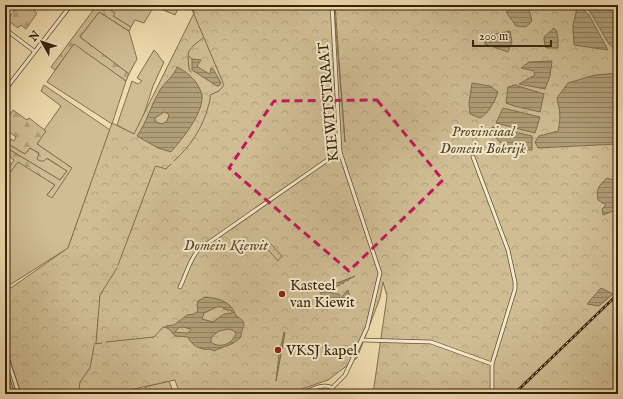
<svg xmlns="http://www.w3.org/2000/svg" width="623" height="399" font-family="'IM FELL English',serif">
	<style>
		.grass { fill: #d0bd94; stroke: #827050 }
		.forest { fill: url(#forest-firs); stroke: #827050 }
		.park { fill: url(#park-crowns); stroke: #827050 }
		.garden { fill: url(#garden-dots); stroke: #827050 }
		.water { fill: url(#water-rules); stroke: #7e6d4c; fill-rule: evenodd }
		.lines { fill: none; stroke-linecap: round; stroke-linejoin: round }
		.stream { stroke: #7e6d4c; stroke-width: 1 }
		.minor-casing { stroke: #635234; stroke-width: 4.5 }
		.minor { stroke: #f5e9cc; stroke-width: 3 }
		.rail-casing { stroke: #34230b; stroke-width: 2.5 }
		.rail { stroke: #f5e9cc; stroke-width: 1; stroke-dasharray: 3; stroke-linecap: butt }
		.marked { fill: none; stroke: #c2185b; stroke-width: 3; stroke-dasharray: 8 5; stroke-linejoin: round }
		.poi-dot { fill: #8f2418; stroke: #f5e9cc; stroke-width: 1.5 }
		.labels { text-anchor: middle; stroke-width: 4; stroke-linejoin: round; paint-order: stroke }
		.street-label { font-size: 15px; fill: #34230b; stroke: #f5e9cc }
		.park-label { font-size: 15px; font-style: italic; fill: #5b4a2d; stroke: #f5e9cc }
		.poi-label { font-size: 15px; fill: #34230b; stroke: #f5e9cc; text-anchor: start }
	</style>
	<defs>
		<pattern id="forest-firs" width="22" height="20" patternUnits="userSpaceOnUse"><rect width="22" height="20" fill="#d0bd94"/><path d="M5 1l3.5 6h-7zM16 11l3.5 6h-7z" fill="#b3a27e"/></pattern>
		<pattern id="park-crowns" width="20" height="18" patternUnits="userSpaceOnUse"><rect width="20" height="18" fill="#d0bd94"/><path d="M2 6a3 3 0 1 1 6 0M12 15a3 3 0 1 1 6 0" fill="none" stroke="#b3a27e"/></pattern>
		<pattern id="garden-dots" width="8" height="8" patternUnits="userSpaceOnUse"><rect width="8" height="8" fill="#d0bd94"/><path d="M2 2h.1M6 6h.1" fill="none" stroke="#b3a27e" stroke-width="1.8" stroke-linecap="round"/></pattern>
		<pattern id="water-rules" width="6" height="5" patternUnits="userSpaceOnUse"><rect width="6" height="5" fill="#b09e78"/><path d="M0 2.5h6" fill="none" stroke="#908061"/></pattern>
	</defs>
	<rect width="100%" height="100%" fill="#f0ddb0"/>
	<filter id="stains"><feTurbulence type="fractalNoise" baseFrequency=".005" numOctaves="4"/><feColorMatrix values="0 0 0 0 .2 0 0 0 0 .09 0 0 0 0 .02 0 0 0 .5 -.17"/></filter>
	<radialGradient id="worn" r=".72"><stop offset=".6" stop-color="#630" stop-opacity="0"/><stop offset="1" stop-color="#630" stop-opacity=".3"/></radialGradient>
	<g class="grass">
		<polygon points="97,5 180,5 175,15 154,6 144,23 135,20 131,27 113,16 107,8 105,11"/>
		<polygon points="99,12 129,31 137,59 129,74 80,37"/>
		<polygon points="74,43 126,81 112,124 47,82"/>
		<path d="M154,50C159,54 160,60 164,62L153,86L137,136L117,125L132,81L138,84L142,81L137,78Z"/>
		<polygon points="44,85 110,130 68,248 5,288 5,179 18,161 55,185 47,195 72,168 37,144 45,131 44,130 61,106 41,91"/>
		<polygon points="5,142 25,154 30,148 67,171 60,180 5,147"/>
		<polygon points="5,364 15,394 5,394"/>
		<polygon points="169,381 174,394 152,394 151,392 147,393 145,387"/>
		<polygon points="326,387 328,388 332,394 312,394 315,392 322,389 322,388"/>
	</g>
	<g class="forest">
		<polygon points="18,5 27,5 37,13 26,29 21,25 18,28 10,22 6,27 5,26 5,22"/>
		<polygon points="97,5 104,11 107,8 115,13 113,16 131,27 129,31 99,12 80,37 129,74 126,81 74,44 55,70 51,67"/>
		<polygon points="13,110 27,120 29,118 46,131 37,144 72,168 52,198 47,195 55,185 18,162 5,179 5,173 14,160 5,153 5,147 60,180 67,171 47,158 44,161 40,161 37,159 39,153 30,148 25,154 8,144 11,139 14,141 16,137 5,129 5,114 9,116"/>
		<polygon points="5,342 24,394 15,394 5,364"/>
	</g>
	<polygon class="park" points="193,5 334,5 345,142 335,5 618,5 618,394 373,394 387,296 383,282 380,298 357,358 328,380 287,394 180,394 175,380 111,394 21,394 5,344 5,292 68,248 112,123 134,134 194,13"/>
	<polygon class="garden" points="269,242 282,256 278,261 265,246"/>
	<g class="water">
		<polygon points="515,5 528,5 532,21 526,27 516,26 506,12"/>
		<polygon points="578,5 589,15 608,50 574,45 573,25"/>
		<polygon points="586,5 618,5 618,51 616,51 609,44"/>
		<path d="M554,28C559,33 558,41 558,48H547L545,47L544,37Z"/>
		<polygon points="510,31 512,42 508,52 485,44 485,36"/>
		<path d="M192,59L201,60L197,66C199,68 208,73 210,74L211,68L213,69L221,83L220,85L217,86L192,70Z"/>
		<polygon points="552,61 550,76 545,89 519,84 535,75 534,71 521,68 529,62"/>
		<path d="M177,67C182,69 190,75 194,80C198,84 203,94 202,99C201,116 182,139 171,152L158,148L137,136C147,122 151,105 160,90C165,82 174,76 177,67ZM164,112L167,113L169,115L167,121L162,124L155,122V118Z"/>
		<path d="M618,73L617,144L538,148L535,142L539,136L558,131C561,119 560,110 557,98L568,83L595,75Z"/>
		<path d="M472,83L490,86L498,92C495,101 489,113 480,118L470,114L469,103Z"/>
		<polygon points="515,85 544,94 540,112 514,106 506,103 508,87"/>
		<polygon points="503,108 540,117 535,133 496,123"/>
		<polygon points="492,127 532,136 532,150 506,149 491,132"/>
		<path d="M618,176V209L603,215L602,209L606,205L598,200C596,189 599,185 607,178L613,180Z"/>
		<path d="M355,276L349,279L348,281L346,280L343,284L340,282V285L327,289C330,293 335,294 339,294L340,296L337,300L338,301L348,290L350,298L341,309L337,307L335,302H331L327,298H323L319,290L322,288V286L328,285L330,286L335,284V282L337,283Z"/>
		<polygon points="601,288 613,294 599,306 587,304"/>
		<path d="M205,297C219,298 232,302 236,316C250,323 241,327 241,337C234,345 224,346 214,351L210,349C201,351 191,345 188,337L175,336L168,328H166V326L174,325L187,315L194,314L198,311L197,305L198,301ZM217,307H222L224,309L232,311V313L224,314L213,322L202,319L204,313ZM183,327L191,329L190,331L187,333L175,332L178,328ZM229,329L234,331L236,334C233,344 219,349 211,342V337L219,331Z"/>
		<polygon points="284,332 285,333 276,381 279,355"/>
	</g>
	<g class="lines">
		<g class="stream">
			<polyline points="188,56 189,69 191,72"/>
			<polyline points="192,59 188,55 189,51 194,45 203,38"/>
			<path d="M174,161C190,147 203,127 208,107C209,103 211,99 210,95L219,91L224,85L190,5"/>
			<polyline points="118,265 155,167 156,166 166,169 171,164"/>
			<polyline points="106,342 154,337 163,327 166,327"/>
			<polyline points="96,343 100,295 117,268"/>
			<polyline points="94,344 102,343"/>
			<polyline points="73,394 79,390 80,382 90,368 94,346"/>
		</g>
		<defs>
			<g id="minor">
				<polyline points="332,5 340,152 380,273 367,328 345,375 332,388"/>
				<polyline points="5,20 16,5"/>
				<polyline points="5,29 34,51"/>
				<polyline points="5,90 71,5"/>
				<polyline points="473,157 508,250 515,282 515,289 492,364 492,394"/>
				<path d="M180,287C187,273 188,263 198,250L336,154L340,152"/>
				<polyline points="362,340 431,342 492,364"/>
				<polyline points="5,352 19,394"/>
				<polyline points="332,388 334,394"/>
				<path d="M300,394C308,391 324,382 332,388"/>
				<polyline points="576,394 585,394"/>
			</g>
		</defs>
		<use href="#minor" class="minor-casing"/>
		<use href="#minor" class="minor"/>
		<defs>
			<polyline id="rail" points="514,394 618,294"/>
		</defs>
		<use href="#rail" class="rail-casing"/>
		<use href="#rail" class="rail"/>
	</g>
	<path class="marked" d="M377,100L443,180L349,271L229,168L274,101Z"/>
	<g class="poi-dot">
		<circle cx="282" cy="294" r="4"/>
		<circle cx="278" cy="350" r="4"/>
	</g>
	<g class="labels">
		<g class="street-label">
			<text transform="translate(328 102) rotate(-95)" y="5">KIEWITSTRAAT</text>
		</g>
		<g class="park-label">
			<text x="483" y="136">Provinciaal<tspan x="483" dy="17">Domein Bokrijk</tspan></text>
			<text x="226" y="250">Domein Kiewit</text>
		</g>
		<g class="poi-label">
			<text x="290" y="290">Kasteel<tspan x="290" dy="17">van Kiewit</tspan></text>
			<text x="286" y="355">VKSJ kapel</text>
		</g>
	</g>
	<rect width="623" height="399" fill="none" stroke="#f0ddb0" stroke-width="20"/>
	<rect x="6" y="6" width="611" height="387" fill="none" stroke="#34230b" stroke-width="2"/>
	<rect x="10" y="10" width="603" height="379" fill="none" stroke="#34230b"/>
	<g transform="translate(42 42) rotate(309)" stroke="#f5e9cc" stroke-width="3" paint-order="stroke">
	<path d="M0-3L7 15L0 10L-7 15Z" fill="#34230b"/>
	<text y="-6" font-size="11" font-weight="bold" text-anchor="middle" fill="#34230b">N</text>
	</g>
	<path d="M473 40v6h78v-6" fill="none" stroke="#34230b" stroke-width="2"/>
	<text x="479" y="40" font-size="12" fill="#34230b" stroke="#f5e9cc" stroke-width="3" paint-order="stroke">200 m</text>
	<rect width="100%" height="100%" filter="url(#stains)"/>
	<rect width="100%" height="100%" fill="url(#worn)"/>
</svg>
